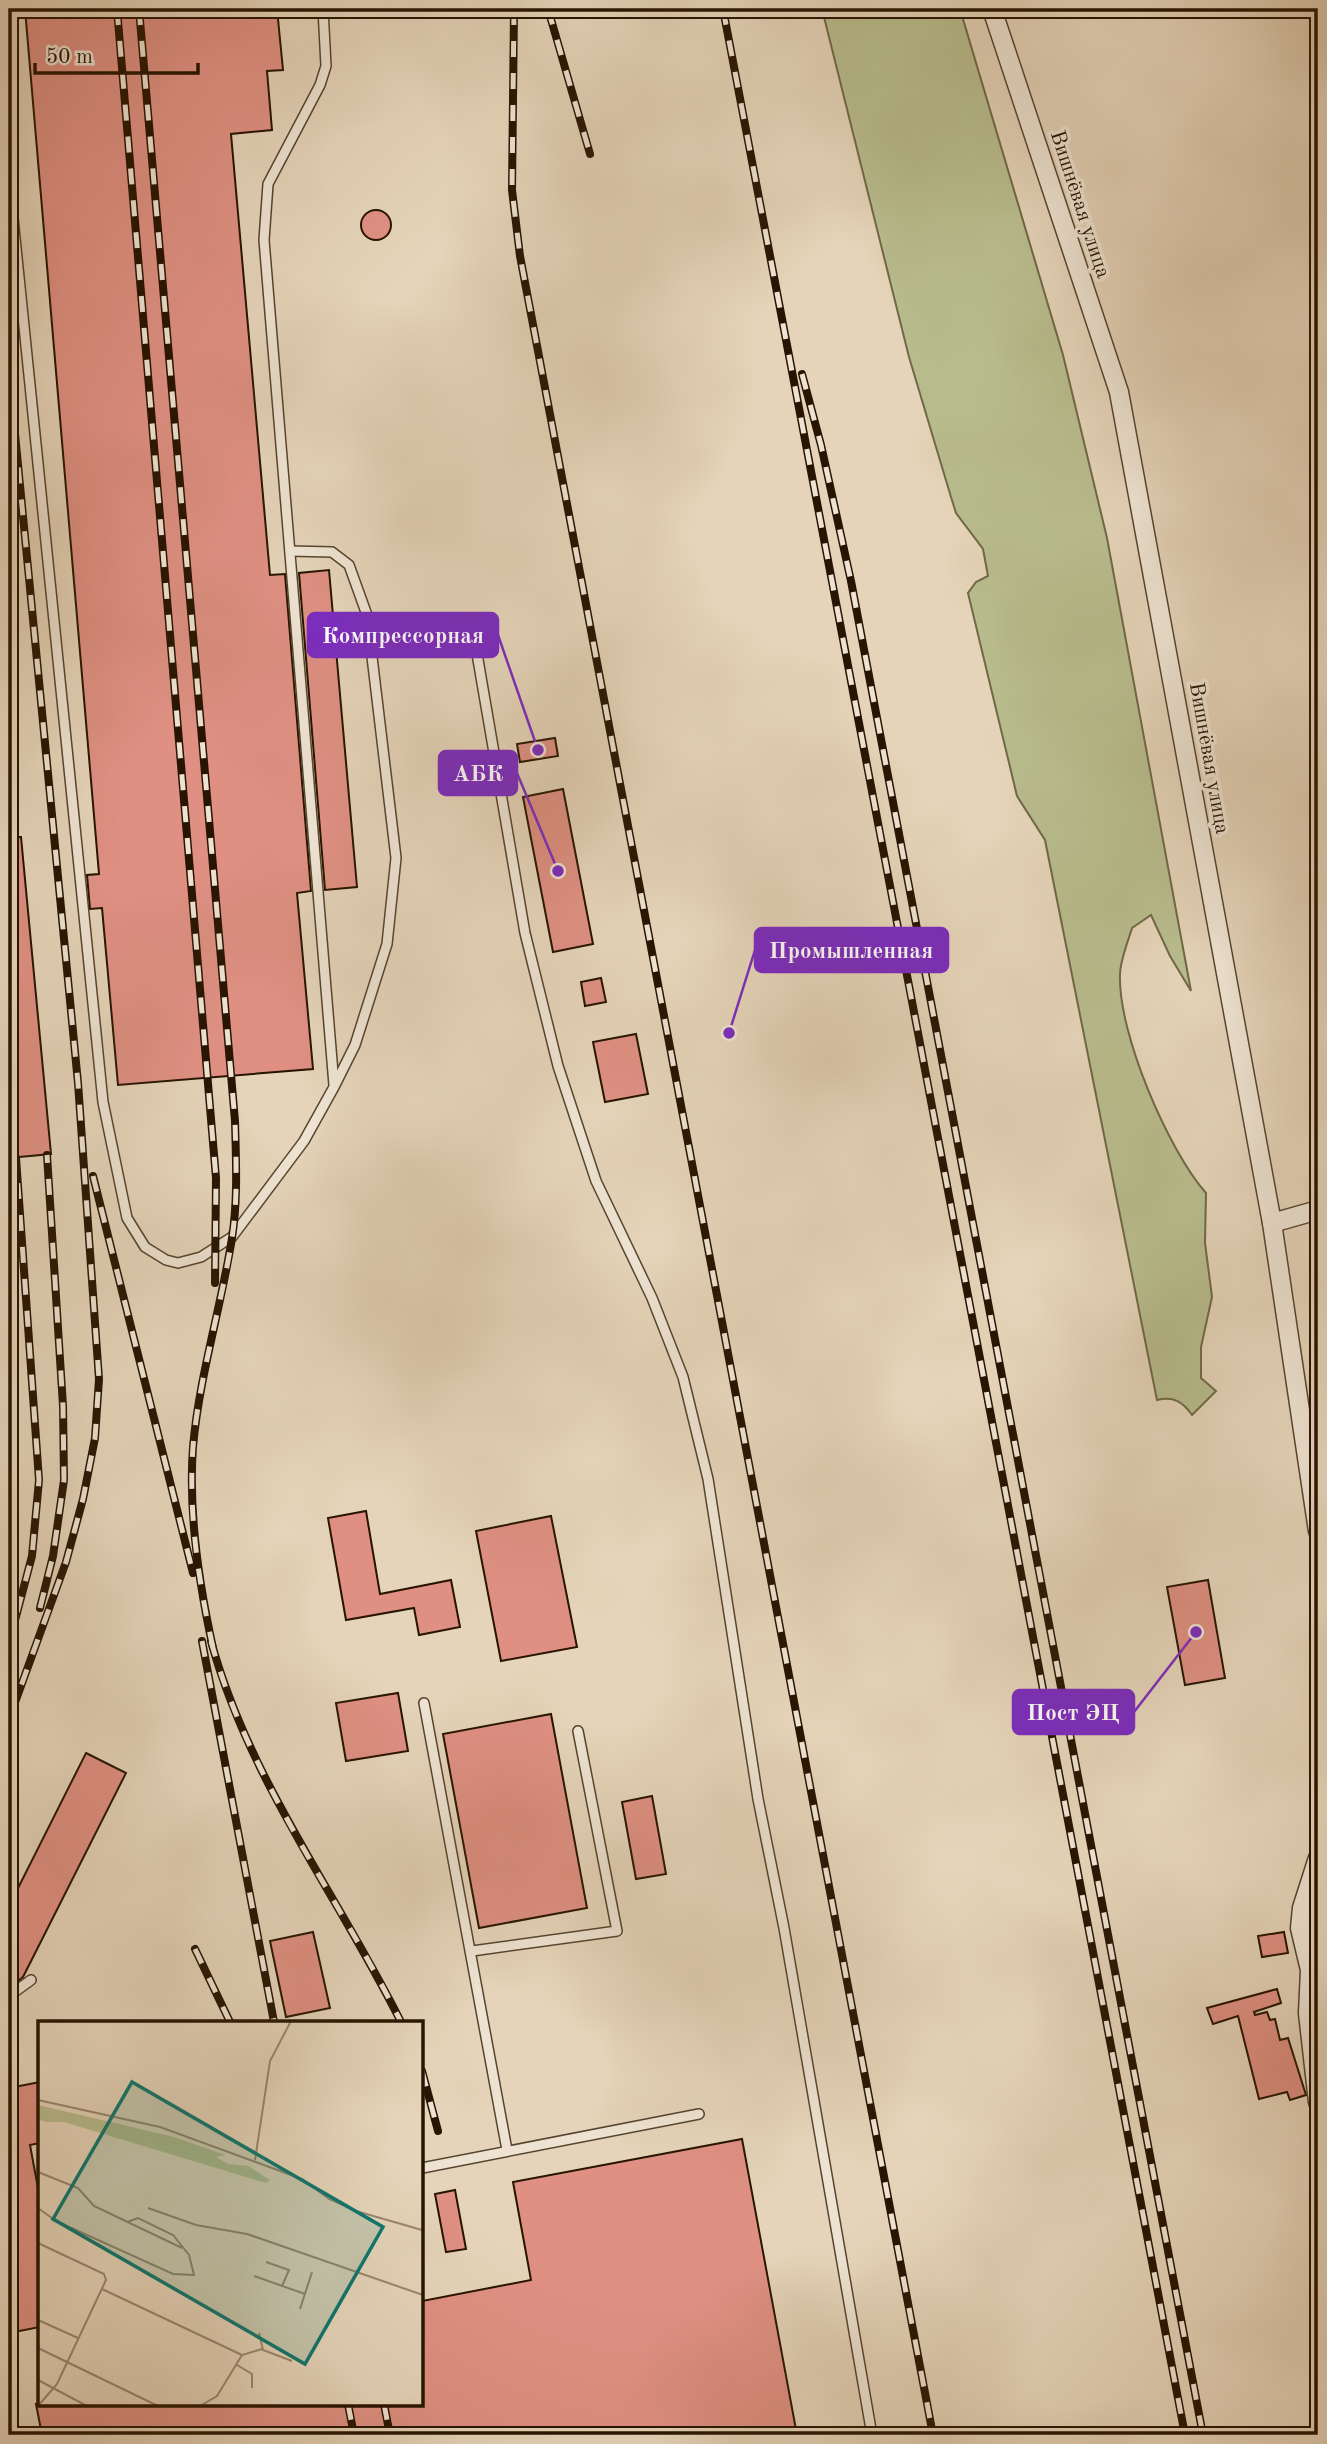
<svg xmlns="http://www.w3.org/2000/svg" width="1327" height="2444" font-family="'Old Standard TT',serif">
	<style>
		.green { fill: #b8bc8d; stroke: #706847; stroke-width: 2 }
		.building { fill: #df9083; stroke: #271401; stroke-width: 2 }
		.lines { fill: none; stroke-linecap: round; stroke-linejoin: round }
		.service-casing { stroke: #56442f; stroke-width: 12 }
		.minor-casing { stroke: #56442f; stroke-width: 21 }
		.service { stroke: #eee3d2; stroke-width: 9 }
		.minor { stroke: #eee3d2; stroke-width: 18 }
		.rail-casing { stroke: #271401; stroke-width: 8 }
		.rail { stroke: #eee3d2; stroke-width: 5; stroke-dasharray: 16; stroke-linecap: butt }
		.labels { text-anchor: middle; stroke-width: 7; stroke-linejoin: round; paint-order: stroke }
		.street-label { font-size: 21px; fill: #271401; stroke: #eee3d2 }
		.inset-road { fill: none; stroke: #99876f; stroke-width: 2 }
		.view { fill: #0f766e; fill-opacity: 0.15; stroke: #0f766e; stroke-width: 3.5 }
		.inset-edge { fill: none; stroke: #271401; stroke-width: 3.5 }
		.leader { fill: none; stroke: #7b2cbf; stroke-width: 2.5 }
		.callout-dot { fill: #7b2cbf; stroke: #eee3d2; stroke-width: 2.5 }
		.callout { fill: #7b2cbf; stroke: #7b2cbf; stroke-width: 2.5 }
		.callout-label { font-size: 23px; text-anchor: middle; font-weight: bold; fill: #fff }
	</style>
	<rect width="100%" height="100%" fill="#e5d4b9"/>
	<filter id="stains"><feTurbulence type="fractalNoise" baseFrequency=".00286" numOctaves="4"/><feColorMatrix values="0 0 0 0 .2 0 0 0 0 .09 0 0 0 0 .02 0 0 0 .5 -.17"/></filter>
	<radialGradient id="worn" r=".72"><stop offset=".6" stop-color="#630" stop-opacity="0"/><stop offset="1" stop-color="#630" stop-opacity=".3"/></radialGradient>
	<path class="green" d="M822,9H960L1063,355L1107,538L1191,991L1170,956L1151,915L1132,928C1128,942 1120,960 1120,975C1118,1033 1168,1150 1206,1193L1205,1243L1212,1297L1201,1347V1378L1216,1391L1192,1415C1183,1402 1174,1396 1157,1400L1045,840L1017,796L968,593L976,582L988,576L983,549L956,513L951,497L909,357Z"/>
	<g class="building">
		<polygon points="25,9 277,9 283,70 267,71 272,130 231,134 270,575 285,574 311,891 297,893 313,1069 118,1085 102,908 90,909 87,875 99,874"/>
		<circle cx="376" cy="225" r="15"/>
		<polygon points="329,570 357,887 325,890 299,573"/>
		<polygon points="555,738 558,756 520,762 517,744"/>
		<polygon points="563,789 593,944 553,952 523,797"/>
		<polygon points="9,837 21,837 51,1154 9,1158"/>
		<polygon points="601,978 606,1002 585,1006 581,982"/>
		<polygon points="636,1034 648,1094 605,1102 593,1042"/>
		<polygon points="366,1511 380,1594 451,1580 460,1627 419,1635 414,1608 346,1620 328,1518"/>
		<polygon points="551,1516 577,1647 501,1661 476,1531"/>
		<polygon points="1208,1580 1225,1678 1185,1685 1167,1587"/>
		<polygon points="398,1693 408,1751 346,1761 336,1703"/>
		<polygon points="551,1714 587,1908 479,1928 443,1734"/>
		<polygon points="86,1753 126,1773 23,1977 9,1988 9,1906"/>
		<polygon points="652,1796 666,1874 636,1879 622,1802"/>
		<polygon points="313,1932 330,2008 286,2017 270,1941"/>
		<polygon points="1284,1932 1288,1953 1262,1957 1258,1936"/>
		<polygon points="1277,1989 1281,2003 1254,2012 1255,2015 1267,2012 1270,2020 1275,2019 1280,2040 1288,2038 1306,2095 1290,2100 1287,2092 1259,2099 1238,2016 1213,2024 1207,2008"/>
		<polygon points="40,2082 40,2143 30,2145 40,2199 40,2327 9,2333 9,2088"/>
		<polygon points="742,2139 797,2435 42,2435 36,2404 422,2404 422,2301 531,2280 513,2182"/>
		<polygon points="455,2190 466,2249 446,2252 435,2194"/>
	</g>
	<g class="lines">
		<defs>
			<g id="service">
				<polyline points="323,9 326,66 320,85 268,184 264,240 334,1085"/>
				<polyline points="9,179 103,1102 127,1218 145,1247 166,1260 178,1263 201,1257 232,1237 304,1141 334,1087 355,1045 387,944 396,858 367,615 349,565 332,552 290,551"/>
				<polyline points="476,648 525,933 558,1066 596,1181 652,1298 683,1377 708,1479 758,1799 784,1928 872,2435"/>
				<polyline points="424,1703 507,2150"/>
				<polyline points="472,1951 617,1931 578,1731"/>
				<polyline points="9,1996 31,1980"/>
				<polyline points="422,2168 699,2114"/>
			</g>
			<g id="minor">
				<polyline points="992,9 1119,392 1272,1223 1318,1531"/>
				<polyline points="1272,1223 1318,1210"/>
				<polyline points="1318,1858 1302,1908 1300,1928 1310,1970 1308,2013 1318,2102"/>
			</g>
		</defs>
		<use href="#service" class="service-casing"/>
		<use href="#minor" class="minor-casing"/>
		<use href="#service" class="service"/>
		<use href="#minor" class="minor"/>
		<defs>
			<g id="rail">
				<polyline points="117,9 216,1178 215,1283"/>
				<path d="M139,9L235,1121C236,1160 238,1200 232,1238C221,1308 199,1377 193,1447C188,1513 199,1584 213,1648"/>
				<polyline points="514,9 512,190 520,256 933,2435"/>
				<polyline points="548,9 590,154"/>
				<polyline points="723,9 1185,2435"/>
				<polyline points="9,372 78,1083 99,1379 95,1438 83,1499 66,1562 9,1719"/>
				<polyline points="802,374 821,445 851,581 1203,2435"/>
				<polyline points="93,1176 193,1573"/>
				<polyline points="40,1608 53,1556 64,1480 63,1406 47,1155"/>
				<polyline points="202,1641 274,2022"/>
				<path d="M211,1641C249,1780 337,1894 401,2022"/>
				<polyline points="9,1643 32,1556 39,1480 16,1158"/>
				<polyline points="195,1949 230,2022"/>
				<polyline points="422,2071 438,2131"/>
				<polyline points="348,2404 354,2435"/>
				<polyline points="384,2404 390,2435"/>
			</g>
		</defs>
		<use href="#rail" class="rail-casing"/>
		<use href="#rail" class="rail"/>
	</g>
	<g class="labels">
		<g class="street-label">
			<text transform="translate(1081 204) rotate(72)" y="7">Вишнёвая улица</text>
			<text transform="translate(1210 758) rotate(80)" y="7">Вишнёвая улица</text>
		</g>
	</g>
	<g transform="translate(38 2021)">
		<rect width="385" height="385" fill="#e5d4b9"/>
		<path d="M0,84L136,116L188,134L178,136L190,143L210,145L232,159L228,162L26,101H8L0,98Z" fill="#b8bc8d"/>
		<path class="inset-road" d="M0,79L122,106L264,158L291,178L318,190L384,209M217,139L232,40L253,0M0,151L40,167L56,185L144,227M0,187L18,200L135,253L156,254L151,234L135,214L100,197L89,201M110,187L158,204L209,213L385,274M0,222L66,253L68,259L19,363L0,385M228,241L251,249L244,265M216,255L267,273M64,268L204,334M262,288L274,251M0,299L40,317M221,312L225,329L254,340M0,327L120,385M199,344L214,353V367M0,359L49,385M162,385L179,375L204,334L224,328"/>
		<path class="view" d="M94,61L345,206L267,343L15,198Z"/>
		<rect width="385" height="385" class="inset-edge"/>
	</g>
	<path class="leader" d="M538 750L498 635M558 871L517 773M729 1033L755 950M1196 1632L1134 1712"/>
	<g class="callout-dot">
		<circle cx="538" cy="750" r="7"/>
		<circle cx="558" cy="871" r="7"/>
		<circle cx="729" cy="1033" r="7"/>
		<circle cx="1196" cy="1632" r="7"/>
	</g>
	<g class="callout">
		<rect x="308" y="613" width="190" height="44" rx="7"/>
		<rect x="439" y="751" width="78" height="44" rx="7"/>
		<rect x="755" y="928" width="193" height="44" rx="7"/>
		<rect x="1013" y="1690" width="121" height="44" rx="7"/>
	</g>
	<g class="callout-label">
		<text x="403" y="643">Компрессорная</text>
		<text x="478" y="781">АБК</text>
		<text x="851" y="958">Промышленная</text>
		<text x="1073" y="1720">Пост ЭЦ</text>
	</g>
	<rect width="1327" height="2444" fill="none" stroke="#e5d4b9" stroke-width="35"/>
	<rect x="10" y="10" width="1306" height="2423" fill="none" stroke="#271401" stroke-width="3.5"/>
	<rect x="18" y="18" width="1292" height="2409" fill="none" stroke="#271401" stroke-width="2"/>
	<path d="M35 63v10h163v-10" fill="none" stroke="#271401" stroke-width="3.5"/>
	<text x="46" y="63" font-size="21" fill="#271401" stroke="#eee3d2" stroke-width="5" paint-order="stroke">50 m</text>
	<rect width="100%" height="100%" filter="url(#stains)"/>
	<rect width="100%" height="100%" fill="url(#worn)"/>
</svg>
